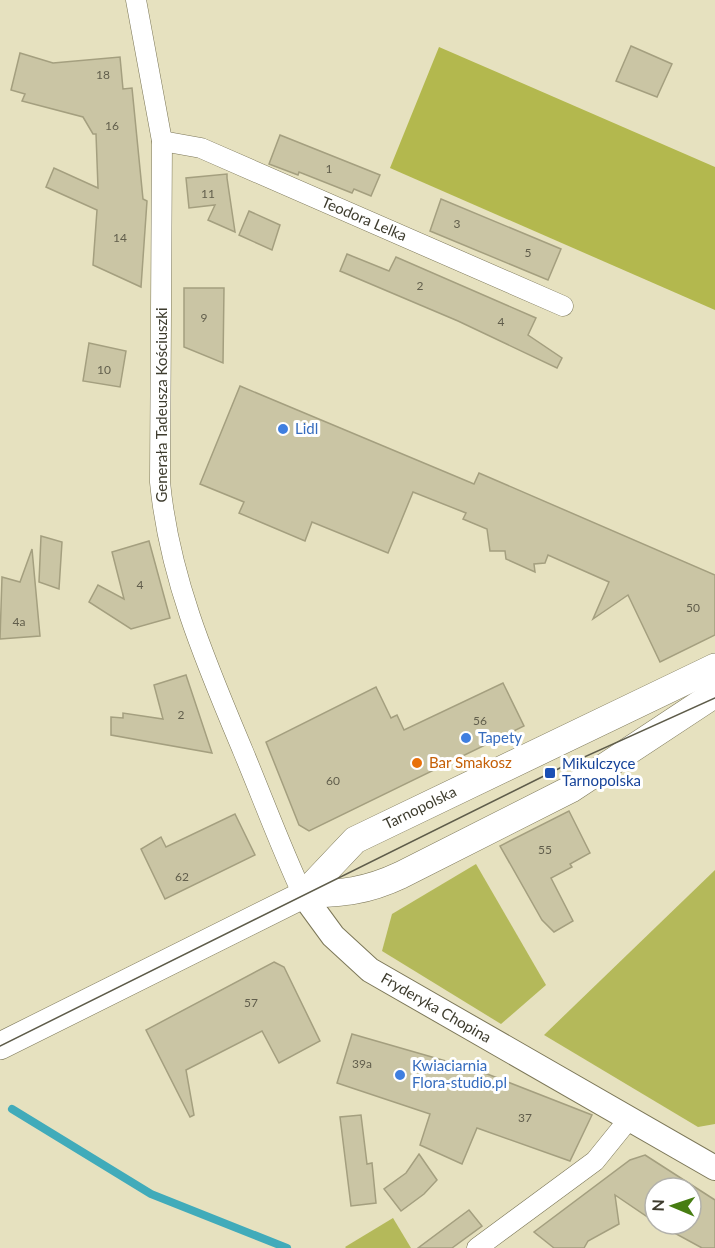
<svg xmlns="http://www.w3.org/2000/svg" width="715" height="1248" font-family="Lato,sans-serif">
	<style>
		.green { fill: #b4b95a }
		.forest { fill: #b3b84e }
		.lines { fill: none; stroke-linecap: round; stroke-linejoin: round }
		.stream { stroke: #41abba; stroke-width: 8 }
		.building { fill: #cac5a4; stroke: #a49f7f; stroke-width: 1.5 }
		.minor-casing { stroke: #7c7758; stroke-width: 21 }
		.tertiary-casing { stroke: #7c7758; stroke-width: 26 }
		.secondary-casing { stroke: #7c7758; stroke-width: 28 }
		.minor { stroke: #fff; stroke-width: 20 }
		.tertiary { stroke: #fff; stroke-width: 24 }
		.secondary { stroke: #fff; stroke-width: 27 }
		.tram { stroke: #5e5c4a; stroke-width: 1.5 }
		.shop-dot { fill: #3f7fe0; stroke: #fff; stroke-width: 2 }
		.food-dot { fill: #e8710a; stroke: #fff; stroke-width: 2 }
		.transit-dot { fill: #1a4fb4; stroke: #fff; stroke-width: 2 }
		.labels { text-anchor: middle; stroke-width: 6; stroke-linejoin: round; paint-order: stroke }
		.number-label { font-size: 12px; fill: #615e4c }
		.street-label { font-size: 15px; fill: #3e3c2e; stroke: #fff }
		.shop-label { font-size: 15px; fill: #366cbe; stroke: #fff; text-anchor: start }
		.food-label { font-size: 15px; fill: #c56008; stroke: #fff; text-anchor: start }
		.transit-label { font-size: 15px; fill: #164399; stroke: #fff; text-anchor: start }
	</style>
	<rect width="100%" height="100%" fill="#e6e1bf"/>
	<g class="green">
		<polygon points="476,864 546,985 501,1024 382,951 392,914"/>
		<polygon points="715,870 715,1124 698,1127 544,1035"/>
		<polygon points="393,1218 411,1248 346,1248 345,1247"/>
	</g>
	<polygon class="forest" points="439,47 715,167 715,310 390,168"/>
	<g class="lines">
		<polyline class="stream" points="12,1109 151,1194 287,1248"/>
	</g>
	<g class="building">
		<polygon points="631,46 672,64 657,97 616,81"/>
		<polygon points="20,53 53,63 120,57 123,89 132,88 143,199 147,201 141,287 93,265 97,210 46,187 54,168 98,188 96,134 93,134 83,117 22,101 25,94 11,90"/>
		<polygon points="280,135 380,175 371,196 354,189 352,193 299,172 298,175 269,164"/>
		<polygon points="227,174 227,178 235,232 208,220 215,205 189,208 186,178"/>
		<polygon points="441,199 561,249 548,280 430,231"/>
		<polygon points="249,211 280,225 272,250 239,235"/>
		<polygon points="347,254 389,271 396,257 536,318 528,335 562,358 557,368 458,321 340,271"/>
		<polygon points="184,288 224,288 223,363 184,347"/>
		<polygon points="89,343 126,351 120,387 83,381"/>
		<polygon points="240,386 474,484 479,473 715,575 715,635 660,662 628,595 593,619 609,582 548,555 545,563 534,564 535,572 506,559 505,551 490,551 487,529 463,519 466,513 413,492 388,553 312,522 305,541 239,513 244,502 200,484"/>
		<polygon points="41,536 62,542 59,589 39,582"/>
		<polygon points="149,541 170,618 131,629 89,602 98,585 124,599 112,552"/>
		<polygon points="32,549 40,636 0,639 2,577 20,582"/>
		<polygon points="186,675 212,753 111,735 111,717 123,718 123,713 163,719 154,685"/>
		<polygon points="503,683 524,726 309,831 299,825 266,742 376,687 391,718 397,715 404,730"/>
		<polygon points="569,811 590,853 570,864 572,867 551,878 573,921 554,932 542,920 500,846"/>
		<polygon points="235,814 255,855 165,899 141,849 161,837 166,847"/>
		<polygon points="274,962 284,967 320,1041 279,1063 262,1031 186,1070 194,1115 190,1117 146,1030"/>
		<polygon points="352,1034 477,1070 592,1115 570,1161 477,1128 462,1164 420,1145 430,1114 337,1083"/>
		<polygon points="361,1115 367,1164 372,1163 376,1203 351,1206 340,1117"/>
		<polygon points="419,1154 437,1180 424,1194 401,1211 384,1189 406,1173"/>
		<polygon points="645,1155 715,1200 715,1248 702,1248 658,1224 691,1224 691,1188 655,1188 655,1222 615,1195 619,1224 588,1241 584,1248 554,1248 534,1232 630,1160"/>
		<polygon points="469,1210 482,1226 452,1248 418,1248"/>
	</g>
	<g class="lines">
		<defs>
			<g id="minor">
				<path d="M136,0L162,141L160,482C169,577 206,663 243,751C263,799 281,848 303,895"/>
				<polyline points="162,141 201,148 563,306"/>
				<polyline points="477,1248 595,1161 629,1119"/>
			</g>
			<polyline id="tertiary" points="303,895 333,936 370,970 715,1168"/>
			<g id="secondary">
				<path d="M303,895C342,893 365,892 401,875L571,789L715,694"/>
				<polyline points="0,1046 303,895 355,840 715,667"/>
			</g>
		</defs>
		<use href="#minor" class="minor-casing"/>
		<use href="#tertiary" class="tertiary-casing"/>
		<use href="#secondary" class="secondary-casing"/>
		<use href="#minor" class="minor"/>
		<use href="#tertiary" class="tertiary"/>
		<use href="#secondary" class="secondary"/>
		<polyline class="tram" points="0,1046 560,768 715,698"/>
	</g>
	<g class="shop-dot">
		<circle cx="283" cy="429" r="6"/>
		<circle cx="466" cy="738" r="6"/>
		<circle cx="400" cy="1075" r="6"/>
	</g>
	<circle class="food-dot" cx="417" cy="763" r="6"/>
	<rect class="transit-dot" x="544" y="767" width="12" height="12" rx="3"/>
	<g class="labels">
		<g class="number-label">
			<text x="103" y="79">18</text>
			<text x="112" y="130">16</text>
			<text x="329" y="173">1</text>
			<text x="208" y="198">11</text>
			<text x="457" y="228">3</text>
			<text x="120" y="242">14</text>
			<text x="528" y="257">5</text>
			<text x="420" y="290">2</text>
			<text x="204" y="322">9</text>
			<text x="501" y="326">4</text>
			<text x="104" y="374">10</text>
			<text x="140" y="589">4</text>
			<text x="693" y="612">50</text>
			<text x="19" y="626">4a</text>
			<text x="181" y="719">2</text>
			<text x="480" y="725">56</text>
			<text x="333" y="785">60</text>
			<text x="545" y="854">55</text>
			<text x="182" y="881">62</text>
			<text x="251" y="1007">57</text>
			<text x="362" y="1068">39a</text>
			<text x="525" y="1122">37</text>
		</g>
		<g class="street-label">
			<text transform="translate(364 219) rotate(23)" y="5">Teodora Lelka</text>
			<text transform="translate(162 405) rotate(-90)" y="5">Generała Tadeusza Kościuszki</text>
			<text transform="translate(420 808) rotate(-26)" y="5">Tarnopolska</text>
			<text transform="translate(436 1008) rotate(30)" y="5">Fryderyka Chopina</text>
		</g>
		<g class="shop-label">
			<text x="295" y="434">Lidl</text>
			<text x="478" y="743">Tapety</text>
			<text x="412" y="1071">Kwiaciarnia<tspan x="412" dy="17">Flora-studio.pl</tspan></text>
		</g>
		<g class="food-label">
			<text x="429" y="768">Bar Smakosz</text>
		</g>
		<g class="transit-label">
			<text x="562" y="769">Mikulczyce<tspan x="562" dy="17">Tarnopolska</tspan></text>
		</g>
	</g>
	<g transform="translate(673 1206) rotate(272)"><circle r="28" fill="#ffffff" stroke="#b2b1ab" stroke-width="1.5"/>
	<path d="M0-4.5L10 22L0 15L-10 22Z" fill="#477d12"/>
	<text y="-9" font-size="16" font-weight="bold" text-anchor="middle" fill="#3e3c2e">N</text>
	</g>
</svg>
